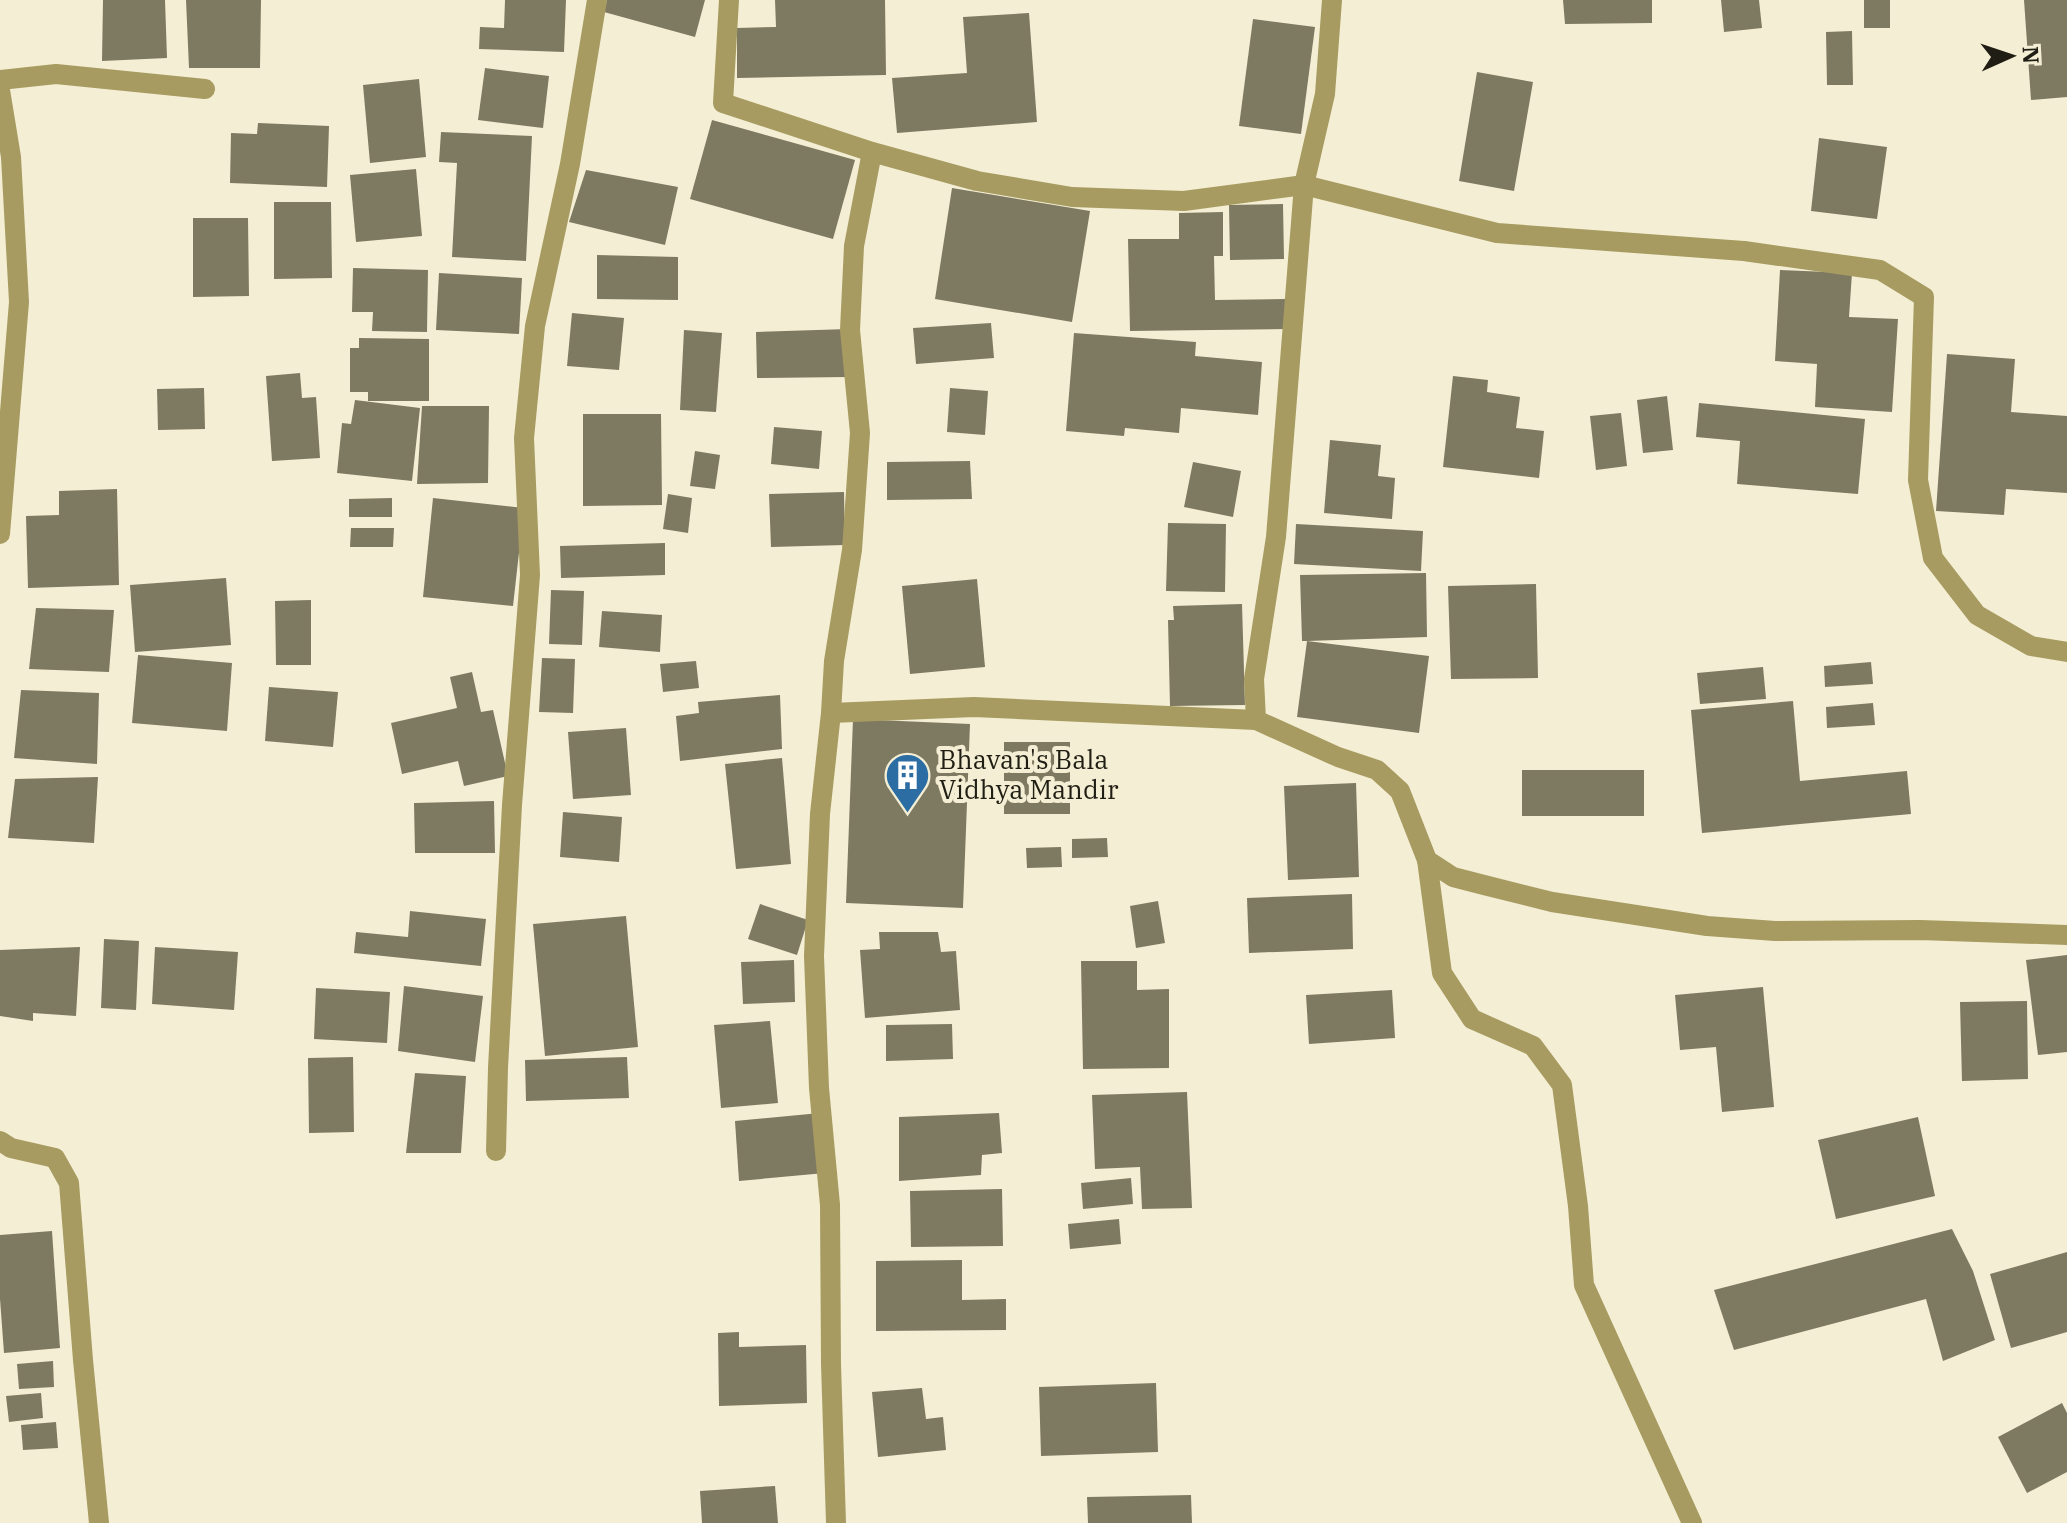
<svg xmlns="http://www.w3.org/2000/svg" width="2067" height="1523" font-family="'IBM Plex Serif',serif">
	<style>
		.building { fill: #7e7961 }
		.lines { fill: none; stroke-linecap: round; stroke-linejoin: round }
		.minor { stroke: #a79b61; stroke-width: 20 }
		.labels { text-anchor: middle; stroke-width: 8; stroke-linejoin: round; paint-order: stroke }
		.poi-label { font-size: 26px; fill: #201e14; stroke: #f4efd4; text-anchor: start }
	</style>
	<rect width="100%" height="100%" fill="#f4efd4"/>
	<g class="building">
		<polygon points="103,0 165,0 167,58 102,61"/>
		<polygon points="186,0 261,0 260,68 189,68"/>
		<polygon points="505,0 566,0 564,52 479,49 480,27 504,28"/>
		<polygon points="607,0 705,0 695,37 604,12"/>
		<polygon points="775,0 885,0 886,75 737,78 737,28 776,27"/>
		<polygon points="1563,0 1652,0 1652,23 1565,24"/>
		<polygon points="1721,0 1759,0 1762,28 1724,32"/>
		<rect x="1864" y="0" width="26" height="28"/>
		<polygon points="2024,0 2067,0 2067,97 2031,100"/>
		<polygon points="1029,13 1037,122 897,133 892,78 967,73 963,17"/>
		<polygon points="1253,19 1315,27 1301,134 1239,126"/>
		<polygon points="1852,31 1853,85 1827,85 1826,32"/>
		<polygon points="485,68 549,76 543,128 478,120"/>
		<polygon points="1477,72 1533,82 1514,191 1459,181"/>
		<polygon points="419,79 426,157 370,163 363,85"/>
		<polygon points="712,120 855,160 833,239 690,199"/>
		<polygon points="258,123 329,126 327,187 230,183 231,133 257,134"/>
		<polygon points="441,132 532,136 526,261 452,257 457,163 439,162"/>
		<polygon points="1819,138 1887,147 1877,219 1811,211"/>
		<polygon points="416,169 422,236 356,242 350,175"/>
		<polygon points="586,170 678,187 665,245 569,222"/>
		<polygon points="952,188 1090,211 1072,322 935,299"/>
		<polygon points="274,202 331,202 332,278 274,279"/>
		<polygon points="1283,204 1284,259 1230,260 1229,205"/>
		<polygon points="1223,212 1223,256 1214,256 1215,300 1287,299 1287,329 1130,331 1128,239 1179,239 1179,213"/>
		<polygon points="193,218 248,218 249,296 193,297"/>
		<polygon points="597,255 678,257 678,300 597,299"/>
		<polygon points="353,268 428,270 427,332 372,331 373,312 352,312"/>
		<polygon points="1780,270 1852,273 1849,317 1898,319 1892,412 1815,407 1817,364 1775,361"/>
		<polygon points="439,273 522,278 519,334 436,330"/>
		<polygon points="572,313 624,318 619,370 567,366"/>
		<polygon points="991,323 994,358 916,364 913,328"/>
		<polygon points="848,329 849,377 757,378 756,332"/>
		<polygon points="684,330 722,333 716,412 680,410"/>
		<polygon points="1074,333 1196,342 1195,356 1262,362 1258,415 1181,408 1179,433 1125,428 1124,436 1066,431"/>
		<polygon points="359,338 429,339 429,401 368,401 368,392 350,392 350,348 359,348"/>
		<polygon points="1947,354 2015,359 2011,412 2067,416 2067,493 2006,489 2004,515 1936,511"/>
		<polygon points="300,373 302,398 316,397 320,458 272,461 266,376"/>
		<polygon points="1453,376 1488,380 1487,392 1520,397 1516,428 1544,431 1539,478 1443,467"/>
		<polygon points="204,388 205,429 158,430 157,389"/>
		<polygon points="950,388 988,391 985,435 947,432"/>
		<polygon points="1667,396 1673,450 1643,453 1637,400"/>
		<polygon points="355,400 420,408 412,481 337,473 342,423 351,424"/>
		<polygon points="1699,403 1865,419 1858,494 1737,484 1740,441 1696,437"/>
		<polygon points="422,406 489,406 488,483 417,484"/>
		<polygon points="1621,413 1627,466 1596,470 1590,416"/>
		<polygon points="583,414 661,414 662,505 583,506"/>
		<polygon points="774,427 822,431 819,469 771,464"/>
		<polygon points="1330,440 1381,445 1378,476 1395,478 1392,519 1324,513"/>
		<polygon points="695,451 720,455 715,489 690,486"/>
		<polygon points="970,461 972,499 887,500 887,462"/>
		<polygon points="1193,462 1241,471 1233,517 1184,507"/>
		<polygon points="117,489 119,585 28,588 26,516 59,515 59,491"/>
		<polygon points="844,492 845,545 771,547 769,494"/>
		<polygon points="668,494 692,498 688,533 663,529"/>
		<polygon points="392,498 392,517 349,517 349,499"/>
		<polygon points="433,498 524,508 513,606 423,597"/>
		<polygon points="1168,523 1226,524 1225,592 1166,591"/>
		<polygon points="1296,524 1423,531 1421,571 1294,564"/>
		<polygon points="351,528 394,528 393,547 350,547"/>
		<polygon points="665,543 665,575 561,578 560,546"/>
		<polygon points="1426,573 1427,637 1307,641 1429,656 1419,733 1297,717 1307,641 1302,641 1300,575"/>
		<polygon points="226,578 231,645 135,652 130,585"/>
		<polygon points="977,579 985,667 910,674 902,586"/>
		<polygon points="1536,584 1538,678 1451,679 1448,586"/>
		<polygon points="551,590 584,591 582,645 549,644"/>
		<polygon points="311,600 311,665 276,665 275,601"/>
		<polygon points="1242,604 1245,705 1170,706 1168,620 1174,620 1173,606"/>
		<polygon points="36,608 114,610 109,672 29,669"/>
		<polygon points="602,611 662,615 660,652 599,647"/>
		<polygon points="138,655 232,663 227,731 132,723"/>
		<polygon points="542,658 575,659 573,713 539,712"/>
		<polygon points="696,661 699,688 663,692 660,664"/>
		<polygon points="1871,662 1873,684 1825,687 1824,666"/>
		<polygon points="1763,667 1766,699 1700,704 1697,673"/>
		<polygon points="472,672 481,712 493,710 508,776 464,786 458,761 402,774 391,723 457,708 450,677"/>
		<polygon points="269,687 338,692 333,747 265,741"/>
		<polygon points="21,690 99,693 97,764 14,758"/>
		<polygon points="780,695 782,749 680,761 676,716 699,713 698,702"/>
		<polygon points="1793,701 1800,781 1907,771 1911,814 1702,833 1691,710"/>
		<polygon points="1873,703 1875,725 1827,728 1826,707"/>
		<polygon points="853,719 970,724 963,908 846,903"/>
		<polygon points="626,728 631,795 573,799 568,732"/>
		<rect x="1004" y="742" width="66" height="72"/>
		<polygon points="782,758 791,864 736,869 725,764"/>
		<rect x="1522" y="770" width="122" height="46"/>
		<polygon points="98,777 94,843 8,838 15,779"/>
		<polygon points="1356,783 1359,877 1288,880 1284,786"/>
		<polygon points="494,801 495,853 415,853 414,803"/>
		<polygon points="563,812 622,817 619,862 560,857"/>
		<polygon points="1107,838 1108,857 1072,858 1072,839"/>
		<polygon points="1061,847 1062,867 1027,868 1026,848"/>
		<polygon points="1352,894 1353,949 1249,953 1247,898"/>
		<polygon points="1158,901 1165,943 1136,948 1130,906"/>
		<polygon points="760,904 808,920 797,955 748,939"/>
		<polygon points="410,911 486,919 481,966 354,953 356,932 408,937"/>
		<polygon points="626,916 638,1047 545,1056 533,924"/>
		<polygon points="879,932 938,932 941,952 956,951 960,1010 865,1018 860,950 880,949"/>
		<polygon points="104,939 139,941 136,1010 101,1008"/>
		<polygon points="80,947 76,1016 33,1013 33,1021 0,1016 0,950"/>
		<polygon points="155,947 238,952 234,1010 152,1004"/>
		<polygon points="2067,955 2067,1052 2038,1055 2026,960"/>
		<polygon points="794,960 795,1002 743,1004 741,962"/>
		<polygon points="1081,961 1137,961 1137,990 1169,989 1169,1068 1083,1069"/>
		<polygon points="404,986 483,996 475,1062 398,1051"/>
		<polygon points="1763,987 1774,1107 1722,1112 1716,1047 1680,1050 1675,995"/>
		<polygon points="316,988 390,992 387,1043 314,1039"/>
		<polygon points="1392,990 1395,1038 1309,1044 1306,995"/>
		<polygon points="2027,1001 2028,1079 1962,1081 1960,1002"/>
		<polygon points="770,1021 778,1103 721,1108 714,1025"/>
		<polygon points="952,1024 953,1059 886,1061 886,1025"/>
		<polygon points="353,1057 354,1132 309,1133 308,1058"/>
		<polygon points="627,1057 629,1098 526,1101 525,1060"/>
		<polygon points="415,1073 466,1076 461,1153 406,1153"/>
		<polygon points="1187,1092 1192,1208 1142,1209 1140,1167 1095,1169 1092,1095"/>
		<polygon points="820,1113 825,1173 739,1181 735,1121"/>
		<polygon points="999,1113 1002,1153 982,1155 981,1175 899,1181 899,1117"/>
		<polygon points="1918,1117 1935,1196 1836,1219 1818,1140"/>
		<polygon points="1131,1178 1133,1204 1083,1209 1081,1183"/>
		<polygon points="1002,1189 1003,1246 911,1247 910,1191"/>
		<polygon points="1119,1219 1121,1244 1070,1249 1068,1224"/>
		<polygon points="1952,1229 1973,1271 1995,1340 1943,1361 1926,1299 1734,1350 1714,1290"/>
		<polygon points="52,1231 60,1348 4,1353 0,1299 0,1235"/>
		<polygon points="2067,1252 2067,1332 2011,1348 1990,1274"/>
		<polygon points="962,1260 962,1300 1006,1299 1006,1330 876,1331 876,1261"/>
		<polygon points="739,1332 739,1347 806,1345 807,1403 719,1406 718,1333"/>
		<polygon points="53,1361 54,1387 19,1389 17,1364"/>
		<polygon points="1156,1383 1158,1452 1041,1456 1039,1387"/>
		<polygon points="922,1388 926,1419 943,1417 946,1450 878,1457 872,1392"/>
		<polygon points="41,1393 43,1418 9,1422 6,1396"/>
		<polygon points="2062,1403 2067,1413 2067,1472 2027,1493 1998,1437"/>
		<polygon points="56,1422 58,1448 23,1450 21,1425"/>
		<polygon points="775,1486 778,1523 702,1523 700,1491"/>
		<polygon points="1191,1495 1192,1523 1088,1523 1087,1497"/>
	</g>
	<g class="lines">
		<g class="minor">
			<polyline points="729,0 723,103 872,152 977,181 1072,197 1184,201 1304,185 1497,233 1744,251 1880,270 1924,297 1918,480 1933,558 1977,615 2031,646 2067,652"/>
			<polyline points="1332,0 1325,94 1304,185 1276,537 1254,679 1256,720 1338,757 1377,770 1400,791 1427,860 1453,877 1484,885 1552,902 1707,926 1775,931 1920,930 2067,935"/>
			<polyline points="0,80 56,74 205,89"/>
			<polyline points="0,90 11,157 19,302 0,534"/>
			<polyline points="831,713 974,707 1256,720"/>
			<polyline points="1427,860 1442,973 1472,1019 1533,1046 1562,1085 1578,1206 1584,1285 1692,1523"/>
			<polyline points="0,1141 11,1148 55,1158 69,1183 83,1360 99,1523"/>
			<polyline points="496,1151 498,1068 512,805 530,575 524,438 535,326 570,164 597,0"/>
			<polyline points="836,1523 831,1364 830,1205 819,1088 814,956 820,814 831,713 834,661 852,550 860,433 850,330 854,246 872,152"/>
		</g>
	</g>
	<defs>
		<symbol id="building-pin" viewBox="-11 -11 22 30"><path d="M0 17L-7.5 6A9.5 9.5 0 1 1 7.5 6Z" fill="#2c6da3" stroke="#f4efd4"/><path d="M-4-6H4V6H1V3H-1V6H-4ZM-2.5-4.3h1.7v1.8h-1.7ZM.8-4.3h1.7v1.8H.8ZM-2.5-1h1.7V.8h-1.7ZM.8-1h1.7V.8H.8Z" fill="#fff"/></symbol>
	</defs>
	<g fill-rule="evenodd">
		<use href="#building-pin" x="882" y="750" width="51" height="69"/>
	</g>
	<g class="labels">
		<g class="poi-label">
			<text x="939" y="769">Bhavan's Bala<tspan x="939" dy="30">Vidhya Mandir</tspan></text>
		</g>
	</g>
	<g transform="translate(2011 56) rotate(87)" stroke="#f4efd4" stroke-width="6" paint-order="stroke">
	<path d="M0-6L14 30L0 20L-14 30Z" fill="#201e14"/>
	<text y="-12" font-size="22" font-weight="bold" text-anchor="middle" fill="#201e14">N</text>
	</g>
</svg>
